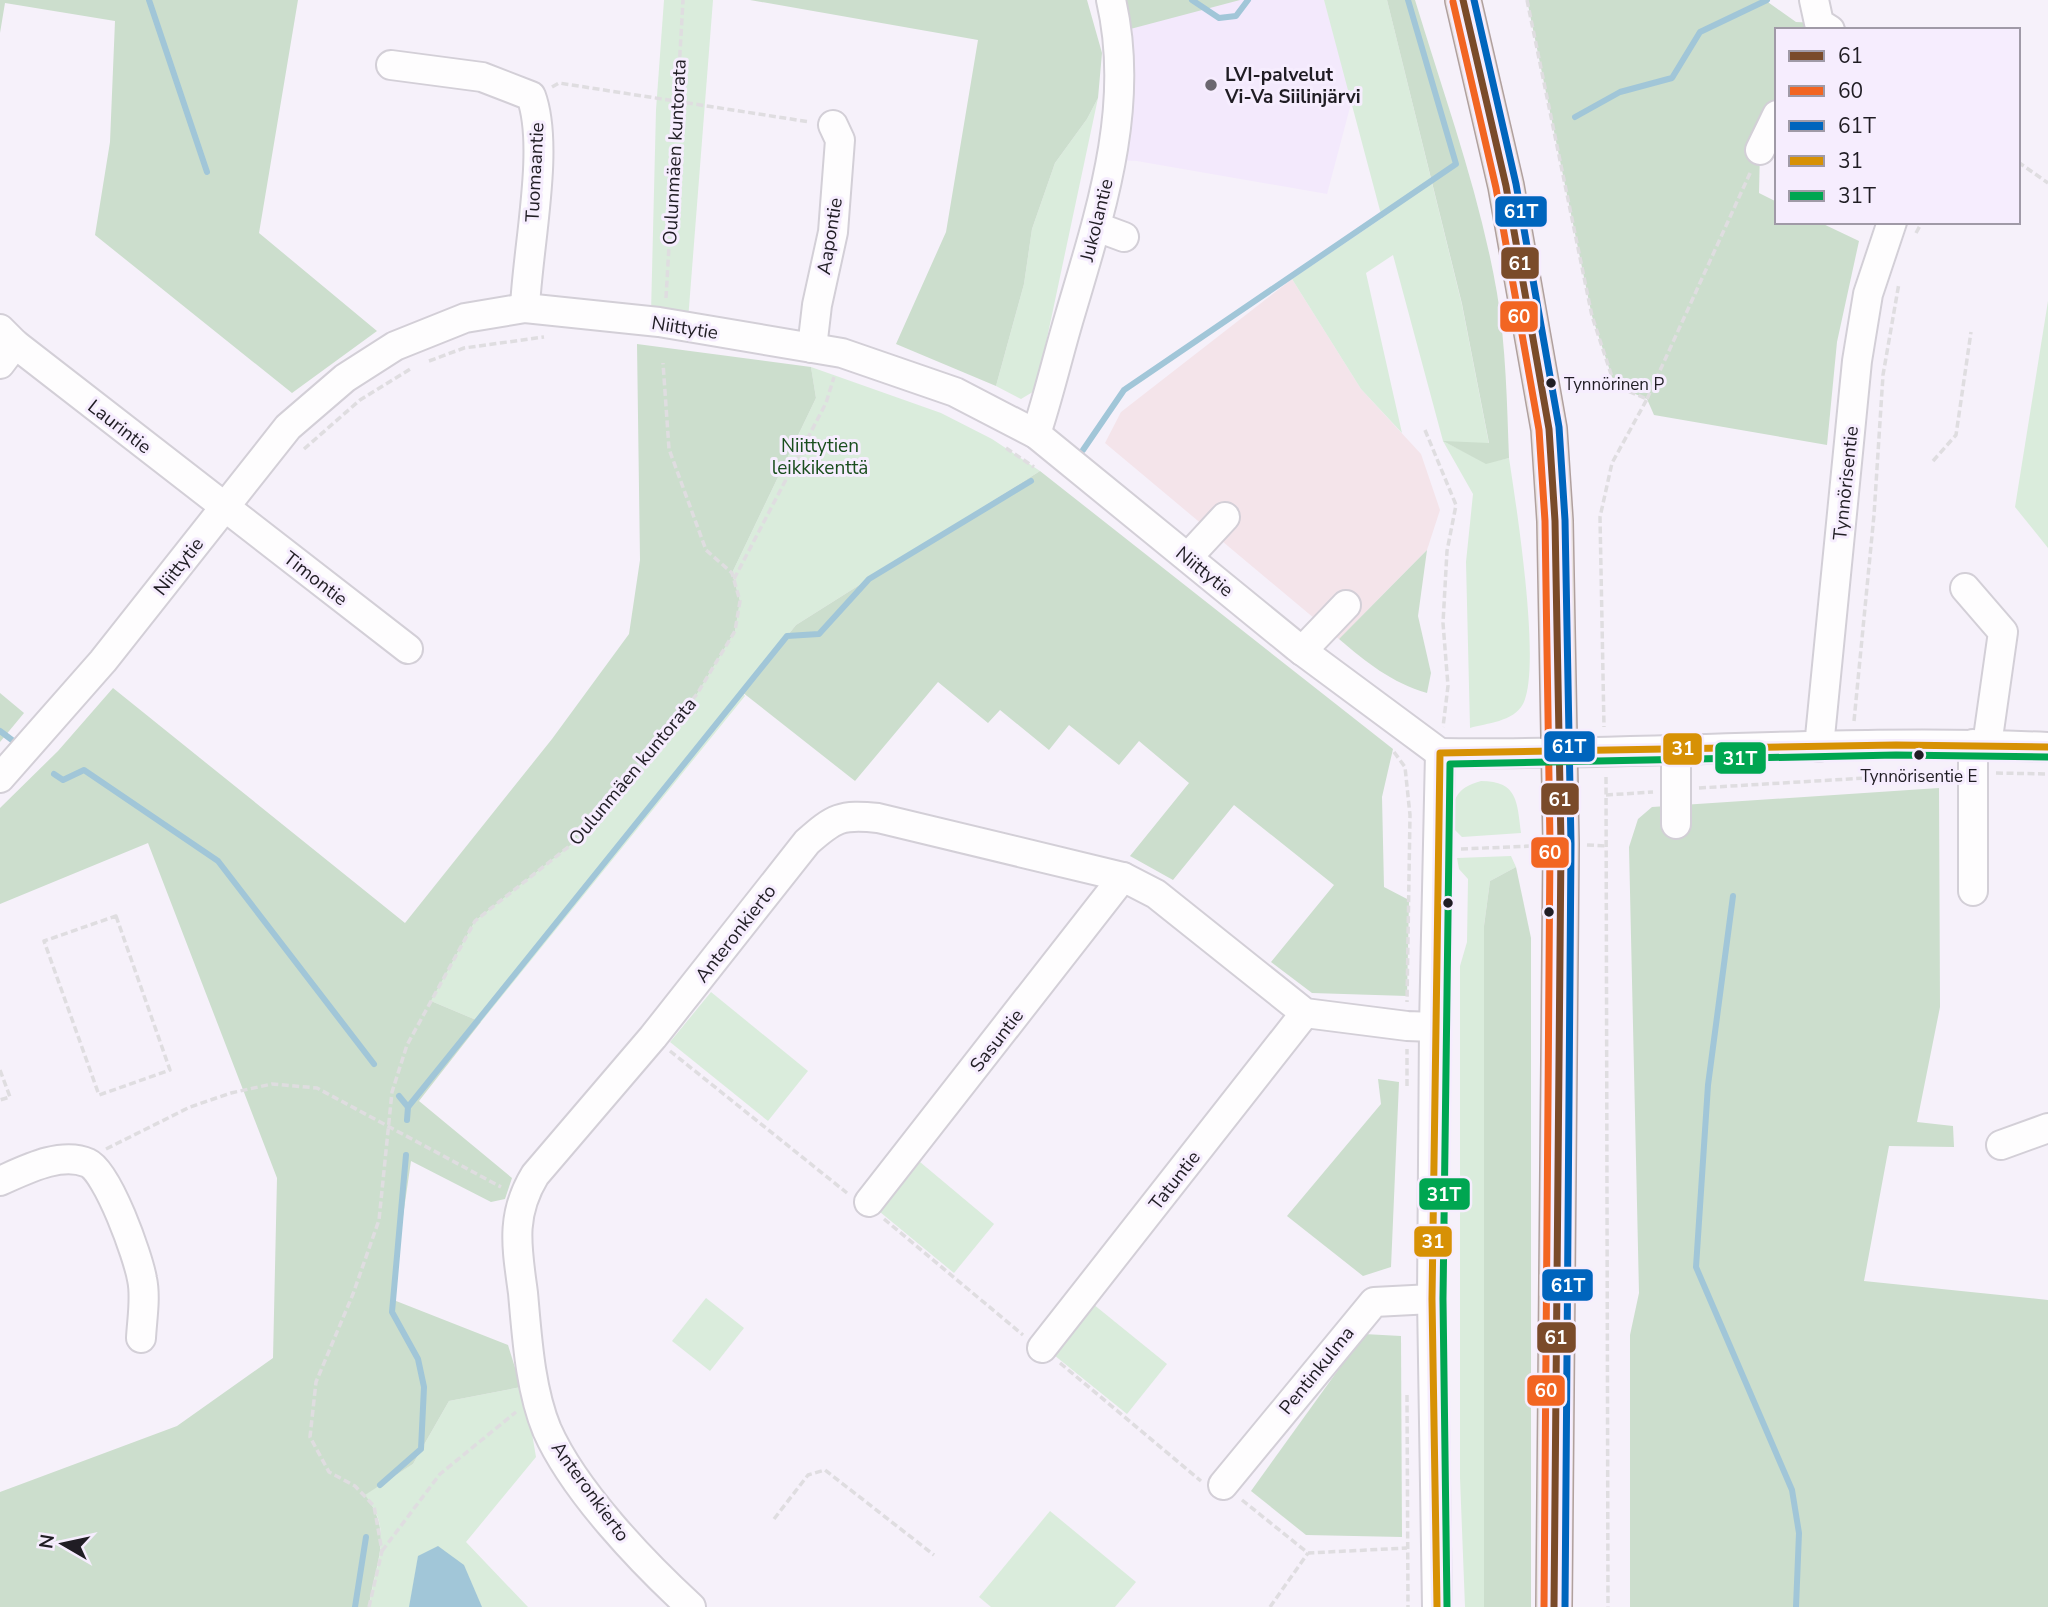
<svg xmlns="http://www.w3.org/2000/svg" width="2048" height="1607" font-family="'Nunito Sans',sans-serif">
	<style>
		.commercial { fill: #f4e4ea }
		.built { fill: #f3e9fc }
		.green { fill: #daecdc }
		.forest { fill: #ccdecd }
		.water { fill: #a1c6d8 }
		.lines { fill: none; stroke-linecap: round; stroke-linejoin: round }
		.stream { stroke: #a1c6d8; stroke-width: 6 }
		.minor-casing { stroke: #d3cfd7; stroke-width: 32 }
		.major-casing { stroke: #b0a09e; stroke-width: 38 }
		.path { stroke: #dfdde0; stroke-width: 3.5; stroke-dasharray: 7 3.5; stroke-linecap: butt }
		.minor { stroke: #fefdfe; stroke-width: 28 }
		.major { stroke: #ebe3e0; stroke-width: 35 }
		.bus-1-casing { stroke: #f6edfe; stroke-width: 12 }
		.bus-2-casing { stroke: #f6edfe; stroke-width: 12 }
		.bus-3-casing { stroke: #f6edfe; stroke-width: 12 }
		.bus-4-casing { stroke: #f6edfe; stroke-width: 12 }
		.bus-5-casing { stroke: #f6edfe; stroke-width: 12 }
		.bus-1 { stroke: #7a4b2a; stroke-width: 7 }
		.bus-2 { stroke: #f26522; stroke-width: 7 }
		.bus-3 { stroke: #0065bd; stroke-width: 7 }
		.bus-4 { stroke: #d79105; stroke-width: 7 }
		.bus-5 { stroke: #00a651; stroke-width: 7 }
		.poi-dot { fill: #6b676f; stroke: #f6edfe; stroke-width: 2.5 }
		.bus-dot { fill: #201d24; stroke: #f6edfe; stroke-width: 2.5 }
		.labels { text-anchor: middle; stroke-width: 6; stroke-linejoin: round; paint-order: stroke }
		.bus-label { font-size: 17px; fill: #201d24; stroke: #f6edfe; text-anchor: start }
		.poi-label { font-size: 19px; font-weight: bold; fill: #201d24; stroke: #f6edfe; text-anchor: start }
		.street-label { font-size: 19px; fill: #201d24; stroke: #f6edfe }
		.park-label { font-size: 19px; fill: #1a4e1e; stroke: #f6edfe }
		.line-badge { stroke: #f6edfe; stroke-width: 2.5 }
		.badge-label { font-size: 19px; text-anchor: middle; font-weight: bold; fill: #fff }
	</style>
	<rect width="100%" height="100%" fill="#f6f1fa"/>
	<polygon class="commercial" points="1292,279 1361,389 1421,454 1440,510 1427,550 1339,639 1105,443 1121,412"/>
	<polygon class="built" points="1111,0 1324,0 1352,100 1327,194 1137,161 1111,160"/>
	<g class="green">
		<polygon points="664,0 713,0 688,320 651,313 656,110"/>
		<path d="M1324,0H1387L1462,305L1489,444L1445,442L1486,463L1509,458C1516,504 1542,668 1523,704C1513,722 1487,723 1470,728L1466,562L1473,494L1443,441L1393,255L1366,273L1402,433L1361,389L1292,279L1382,218Z"/>
		<polygon points="1098,98 1036,390 1021,399 996,386 1024,284 1032,229 1055,163 1087,119"/>
		<polygon points="2048,301 2048,548 2015,507"/>
		<polygon points="811,367 941,413 992,439 1040,471 796,625 742,692 745,696 481,1022 431,1001 475,921 572,844 697,694 735,631 740,601 732,573 816,398"/>
		<path d="M1481,781C1518,781 1517,802 1521,833L1462,837L1451,826C1453,799 1454,789 1481,781Z"/>
		<polygon points="1511,856 1516,867 1490,881 1484,926 1484,1607 1465,1607 1460,1478 1460,966 1467,942 1468,879 1459,869 1457,858"/>
		<polygon points="711,992 808,1071 768,1121 670,1042"/>
		<polygon points="920,1162 994,1224 954,1273 880,1212"/>
		<polygon points="706,1298 744,1328 710,1371 672,1341"/>
		<polygon points="1093,1304 1167,1364 1127,1414 1054,1355"/>
		<path d="M521,1387L527,1404L536,1457L466,1542L528,1607H369C374,1568 396,1530 364,1495L413,1464L449,1401Z"/>
		<polygon points="1050,1511 1136,1582 1115,1607 991,1607 979,1597"/>
	</g>
	<g class="forest">
		<polygon points="0,0 298,0 259,233 377,331 292,393 95,235 110,142 115,21 5,3 0,33"/>
		<polygon points="750,0 1087,0 1102,53 1098,98 1087,119 1055,163 1032,229 1024,284 996,386 896,344 946,232 978,40"/>
		<polygon points="1111,0 1240,0 1119,32"/>
		<path d="M1387,0H1415C1444,96 1480,194 1497,293C1506,347 1507,403 1509,458L1486,464L1443,441L1489,443L1462,304Z"/>
		<polygon points="1527,0 1765,0 1796,22 1819,23 1816,30 1777,30 1777,115 1760,150 1759,193 1777,202 1777,222 1819,222 1859,241 1837,342 1827,445 1654,415 1647,399 1621,388 1612,377 1592,316"/>
		<path d="M637,344L811,367L816,398L732,573L740,601L735,631L697,694L572,844L475,921L431,1001L481,1022L419,1101L512,1178L505,1199L491,1202L411,1161L391,1299L508,1345L521,1387L449,1401L413,1464L365,1495C395,1534 374,1565 369,1607H0V1492L177,1426L273,1358L277,1178L148,843L0,904V808L58,751L113,688L405,923L552,739L629,634L640,560Z"/>
		<polygon points="1040,471 1393,749 1382,797 1384,887 1409,900 1407,996 1312,993 1271,962 1334,885 1234,805 1173,880 1130,856 1189,783 1139,741 1119,765 1069,725 1049,750 1000,710 988,723 938,682 855,781 742,692 796,625"/>
		<path d="M1427,550L1418,616L1431,673L1427,693C1392,683 1366,662 1339,639Z"/>
		<polygon points="0,693 24,713 0,742"/>
		<polygon points="1939,788 1940,1007 1917,1122 1953,1126 1954,1147 1889,1146 1864,1281 2048,1300 2048,1607 1630,1607 1630,1335 1639,1293 1629,847 1638,819 1652,807"/>
		<polygon points="1516,867 1531,938 1531,1607 1484,1607 1484,926 1490,881"/>
		<polygon points="1378,1079 1399,1082 1391,1267 1363,1276 1287,1216 1381,1104"/>
		<polygon points="1364,1334 1401,1336 1402,1537 1306,1535 1251,1491"/>
	</g>
	<polygon class="water" points="438,1546 464,1565 482,1607 409,1607 418,1556"/>
	<g class="lines">
		<g class="stream">
			<polyline points="149,0 207,172"/>
			<polyline points="1192,0 1219,18 1236,16 1248,0"/>
			<polyline points="1575,117 1620,92 1672,78 1700,32 1767,0"/>
			<polyline points="1083,450 1124,390 1456,164 1408,0"/>
			<polyline points="0,731 12,740"/>
			<polyline points="54,774 63,780 84,770 218,861 374,1064"/>
			<polyline points="1733,896 1708,1085 1696,1267 1792,1490 1799,1533 1796,1607"/>
			<polyline points="399,1096 408,1107"/>
			<polyline points="407,1120 408,1107 787,636 819,634 869,579 1031,481"/>
			<polyline points="380,1485 421,1449 424,1387 418,1359 392,1312 406,1155"/>
			<polyline points="355,1607 366,1537"/>
		</g>
		<defs>
			<g id="minor">
				<polyline points="1814,0 1819,23 1830,30"/>
				<path d="M391,65L482,77L531,96C550,147 527,251 525,308"/>
				<polyline points="1760,150 1777,115"/>
				<polyline points="1097,227 1124,237"/>
				<polyline points="0,329 15,344 408,649"/>
				<polyline points="812,348 817,305 833,232 840,140 833,125"/>
				<polyline points="0,364 15,344"/>
				<path d="M1036,434C1049,395 1058,355 1070,315C1100,213 1136,107 1111,0"/>
				<polyline points="1188,557 1225,517"/>
				<polyline points="1965,588 2003,632 1987,745"/>
				<polyline points="1302,651 1346,605"/>
				<polyline points="1973,744 1973,891"/>
				<polyline points="1819,747 1857,361 1868,294 1892,222"/>
				<polyline points="0,778 103,661 288,427 345,378 395,346 465,318 525,308 659,322 842,353 955,392 1036,434 1297,647 1440,753"/>
				<polyline points="1676,824 1676,752"/>
				<polyline points="2001,1145 2048,1128"/>
				<path d="M0,1181C25,1170 61,1151 88,1163C108,1172 138,1256 142,1279C146,1297 142,1319 141,1338"/>
				<polyline points="869,1202 1123,877"/>
				<polyline points="1042,1348 1305,1013"/>
				<polyline points="1223,1485 1374,1302 1432,1299"/>
				<path d="M691,1607C642,1562 574,1491 547,1430C530,1389 527,1337 523,1293C517,1248 510,1216 535,1175L653,1037L807,842C834,818 841,814 878,818L1123,877L1156,894L1305,1013L1407,1026L1434,1027"/>
				<path d="M1437,1607L1432,1299L1434,1027L1440,753C1643,756 1846,738 2048,747"/>
			</g>
			<polyline id="major" points="1463,0 1506,186 1549,429 1555,521 1561,844 1554,1607"/>
		</defs>
		<use href="#minor" class="minor-casing"/>
		<use href="#major" class="major-casing"/>
		<g class="path">
			<polyline points="1527,0 1592,316 1612,377 1621,388 1647,399 1612,463 1600,517 1604,727"/>
			<polyline points="552,87 559,83 810,122"/>
			<polyline points="2018,162 2048,183"/>
			<polyline points="1916,233 1922,222"/>
			<polyline points="666,298 683,0"/>
			<polyline points="429,361 464,348 544,337"/>
			<polyline points="1647,399 1751,171"/>
			<polyline points="1425,430 1456,505 1447,551 1443,623 1448,686 1443,727"/>
			<polyline points="1006,448 1034,467"/>
			<polyline points="304,449 360,400 412,368"/>
			<polyline points="1933,461 1956,435 1971,332"/>
			<polyline points="734,579 826,403 834,377"/>
			<polyline points="1854,721 1874,515 1883,375 1899,283"/>
			<polyline points="1394,752 1405,767 1410,815 1407,1002"/>
			<polyline points="1996,773 2048,774"/>
			<polyline points="1606,777 1608,1607"/>
			<polyline points="1699,788 1950,773"/>
			<polyline points="1606,795 1653,792"/>
			<polyline points="1587,845 1607,846"/>
			<polyline points="1461,849 1533,846"/>
			<polygon points="116,916 170,1070 99,1095 44,941"/>
			<polyline points="670,1051 847,1193"/>
			<polyline points="0,1070 10,1097 0,1100"/>
			<polyline points="1407,1086 1407,1049"/>
			<polyline points="106,1149 190,1107 231,1093 272,1084 317,1088 501,1187"/>
			<polyline points="884,1219 1023,1335"/>
			<polyline points="1060,1363 1201,1481"/>
			<polyline points="1407,1395 1408,1607"/>
			<polyline points="1242,1500 1308,1553 1407,1548"/>
			<polyline points="774,1519 808,1475 825,1470 934,1555"/>
			<polyline points="382,1551 440,1474 516,1412"/>
			<polyline points="369,1607 382,1551 374,1506 355,1486 329,1472 310,1437 316,1382 353,1294 379,1220 392,1092 407,1045 475,921 572,844 697,694 735,631 740,601 732,573 706,550 669,449 663,363"/>
			<polyline points="1270,1607 1308,1553"/>
		</g>
		<use href="#minor" class="minor"/>
		<use href="#major" class="major"/>
		<defs>
			<polyline id="bus-1" points="1463,0 1506,186 1549,429 1555,521 1561,844 1554,1607"/>
			<polyline id="bus-2" points="1453,2 1496,188 1539,430 1545,521 1550,844 1544,1607"/>
			<polyline id="bus-3" points="1474,0 1516,184 1559,427 1565,520 1571,844 1565,1607"/>
			<polyline id="bus-4" points="1437,1607 1432,1299 1440,753 1896,745 2048,747"/>
			<polyline id="bus-5" points="1447,1607 1443,1299 1450,764 1896,755 2048,757"/>
		</defs>
		<use href="#bus-1" class="bus-1-casing"/>
		<use href="#bus-2" class="bus-2-casing"/>
		<use href="#bus-3" class="bus-3-casing"/>
		<use href="#bus-4" class="bus-4-casing"/>
		<use href="#bus-5" class="bus-5-casing"/>
		<use href="#bus-1" class="bus-1"/>
		<use href="#bus-2" class="bus-2"/>
		<use href="#bus-3" class="bus-3"/>
		<use href="#bus-4" class="bus-4"/>
		<use href="#bus-5" class="bus-5"/>
	</g>
	<circle class="poi-dot" cx="1211" cy="85" r="7"/>
	<g class="bus-dot">
		<circle cx="1551" cy="383" r="6"/>
		<circle cx="1919" cy="755" r="6"/>
		<circle cx="1448" cy="903" r="6"/>
		<circle cx="1549" cy="912" r="6"/>
	</g>
	<g class="labels">
		<g class="bus-label">
			<text x="1564" y="390">Tynnörinen P</text>
			<text x="1919" y="782" text-anchor="middle">Tynnörisentie E</text>
		</g>
		<g class="poi-label">
			<text x="1225" y="81">LVI-palvelut<tspan x="1225" dy="22">Vi-Va Siilinjärvi</tspan></text>
		</g>
		<g class="street-label">
			<text transform="translate(674 152) rotate(-87)" y="7">Oulunmäen kuntorata</text>
			<text transform="translate(534 172) rotate(-87)" y="7">Tuomaantie</text>
			<text transform="translate(1096 220) rotate(-76)" y="7">Jukolantie</text>
			<text transform="translate(829 236) rotate(-81)" y="7">Aapontie</text>
			<text transform="translate(685 327) rotate(9)" y="7">Niittytie</text>
			<text transform="translate(120 426) rotate(38)" y="7">Laurintie</text>
			<text transform="translate(1845 483) rotate(-84)" y="7">Tynnörisentie</text>
			<text transform="translate(178 566) rotate(-52)" y="7">Niittytie</text>
			<text transform="translate(1205 571) rotate(39)" y="7">Niittytie</text>
			<text transform="translate(316 578) rotate(38)" y="7">Timontie</text>
			<text transform="translate(632 771) rotate(-50)" y="7">Oulunmäen kuntorata</text>
			<text transform="translate(735 933) rotate(-52)" y="7">Anteronkierto</text>
			<text transform="translate(996 1040) rotate(-52)" y="7">Sasuntie</text>
			<text transform="translate(1174 1180) rotate(-52)" y="7">Tatuntie</text>
			<text transform="translate(1316 1370) rotate(-51)" y="7">Pentinkulma</text>
			<text transform="translate(591 1491) rotate(54)" y="7">Anteronkierto</text>
		</g>
		<g class="park-label">
			<text x="820" y="452">Niittytien<tspan x="820" dy="22">leikkikenttä</tspan></text>
		</g>
	</g>
	<g class="line-badge">
		<rect x="1494" y="195" width="54" height="33" rx="7" fill="#0065bd"/>
		<rect x="1500" y="246" width="40" height="34" rx="7" fill="#7a4b2a"/>
		<rect x="1499" y="300" width="40" height="33" rx="7" fill="#f26522"/>
		<rect x="1543" y="730" width="53" height="33" rx="7" fill="#0065bd"/>
		<rect x="1662" y="732" width="41" height="34" rx="7" fill="#d79105"/>
		<rect x="1714" y="741" width="53" height="34" rx="7" fill="#00a651"/>
		<rect x="1540" y="782" width="40" height="34" rx="7" fill="#7a4b2a"/>
		<rect x="1530" y="836" width="40" height="33" rx="7" fill="#f26522"/>
		<rect x="1418" y="1177" width="53" height="34" rx="7" fill="#00a651"/>
		<rect x="1413" y="1225" width="40" height="33" rx="7" fill="#d79105"/>
		<rect x="1541" y="1268" width="53" height="34" rx="7" fill="#0065bd"/>
		<rect x="1536" y="1321" width="41" height="33" rx="7" fill="#7a4b2a"/>
		<rect x="1526" y="1374" width="40" height="33" rx="7" fill="#f26522"/>
	</g>
	<g class="badge-label">
		<text x="1521" y="218">61T</text>
		<text x="1520" y="270">61</text>
		<text x="1519" y="323">60</text>
		<text x="1569" y="753">61T</text>
		<text x="1683" y="755">31</text>
		<text x="1740" y="765">31T</text>
		<text x="1560" y="806">61</text>
		<text x="1550" y="859">60</text>
		<text x="1444" y="1201">31T</text>
		<text x="1433" y="1248">31</text>
		<text x="1568" y="1292">61T</text>
		<text x="1556" y="1344">61</text>
		<text x="1546" y="1397">60</text>
	</g>
	<rect x="1775" y="28" width="245" height="196" fill="#f6edfe" stroke="#a09aa7" stroke-width="2"/>
	<rect x="1789" y="51" width="35" height="10" fill="#7a4b2a" stroke="#a09aa7" stroke-width="2"/>
	<text x="1838" y="63" font-size="21" fill="#201d24">61</text>
	<rect x="1789" y="86" width="35" height="10" fill="#f26522" stroke="#a09aa7" stroke-width="2"/>
	<text x="1838" y="98" font-size="21" fill="#201d24">60</text>
	<rect x="1789" y="121" width="35" height="10" fill="#0065bd" stroke="#a09aa7" stroke-width="2"/>
	<text x="1838" y="133" font-size="21" fill="#201d24">61T</text>
	<rect x="1789" y="156" width="35" height="10" fill="#d79105" stroke="#a09aa7" stroke-width="2"/>
	<text x="1838" y="168" font-size="21" fill="#201d24">31</text>
	<rect x="1789" y="191" width="35" height="10" fill="#00a651" stroke="#a09aa7" stroke-width="2"/>
	<text x="1838" y="203" font-size="21" fill="#201d24">31T</text>
	<g transform="translate(63 1544) rotate(279)" stroke="#f6edfe" stroke-width="5" paint-order="stroke">
	<path d="M0-5L12 26L0 18L-12 26Z" fill="#201d24"/>
	<text y="-10" font-size="19" font-weight="bold" text-anchor="middle" fill="#201d24">N</text>
	</g>
</svg>
